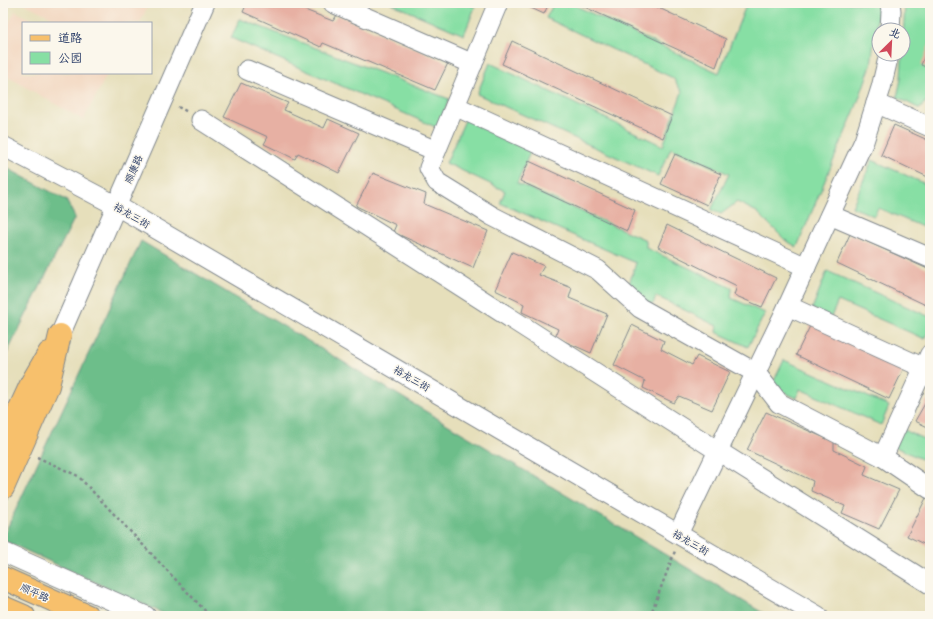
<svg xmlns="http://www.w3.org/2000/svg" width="933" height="619" font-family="Mali,'LXGW WenKai TC',sans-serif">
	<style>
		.built { fill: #f2d5be }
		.green { fill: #87dfa4; stroke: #518781 }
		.forest { fill: #6dbe8a; stroke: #447674 }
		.building { fill: #e7b0a3 }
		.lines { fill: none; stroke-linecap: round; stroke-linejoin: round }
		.minor-casing { stroke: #80878c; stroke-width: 21 }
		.major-casing { stroke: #80878c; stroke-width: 24 }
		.path { stroke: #80878c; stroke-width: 2.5; stroke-dasharray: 3 3; stroke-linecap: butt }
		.minor { stroke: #fff; stroke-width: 19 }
		.major { stroke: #f7c06c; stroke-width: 22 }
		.labels { text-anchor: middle; stroke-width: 3; stroke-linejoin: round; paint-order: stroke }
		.street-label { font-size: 10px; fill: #1b2f5e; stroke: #fbf7ec }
	</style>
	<rect width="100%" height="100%" fill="#fbf7ec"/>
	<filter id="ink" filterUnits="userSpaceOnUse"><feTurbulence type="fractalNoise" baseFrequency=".025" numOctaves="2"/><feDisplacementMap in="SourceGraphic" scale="8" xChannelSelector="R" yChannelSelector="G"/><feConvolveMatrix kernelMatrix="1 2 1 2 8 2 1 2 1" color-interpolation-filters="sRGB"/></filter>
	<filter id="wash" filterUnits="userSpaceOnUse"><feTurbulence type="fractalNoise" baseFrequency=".012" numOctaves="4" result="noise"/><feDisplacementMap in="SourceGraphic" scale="16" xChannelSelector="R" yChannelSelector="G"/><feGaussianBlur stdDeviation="0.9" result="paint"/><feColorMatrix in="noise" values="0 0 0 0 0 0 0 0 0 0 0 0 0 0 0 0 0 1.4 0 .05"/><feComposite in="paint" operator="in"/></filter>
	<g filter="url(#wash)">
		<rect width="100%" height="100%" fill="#e6dfbb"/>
		<g class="built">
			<polygon points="23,3 149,3 140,23 64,23"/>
			<polygon points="15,11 38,23 23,23 23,73 108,73 83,120 3,74 3,34"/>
		</g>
		<g class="green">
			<polygon points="390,3 465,3 475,7 464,35"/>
			<polygon points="554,3 577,3 576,6 719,73 747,3 879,3 871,65 856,107 797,247 785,240 757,212 737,202 721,214 711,210 729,174 671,148 658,176 477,94 490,63 663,146 682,92 673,78 546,18"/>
			<polygon points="905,3 930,3 930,104 925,102 920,109 897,97 901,79"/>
			<polygon points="240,19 449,99 438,128 231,38"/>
			<polygon points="466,118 532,148 517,183 646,240 646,248 732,288 731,298 765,313 748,347 716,332 717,326 656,296 653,304 646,303 629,284 636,263 500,203 505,191 446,163"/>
			<polygon points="872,160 930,186 930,230 878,208 874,216 852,207"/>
			<polygon points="827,271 930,317 930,330 925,339 838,301 831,317 812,309"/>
			<polygon points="784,360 889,406 881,425 800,389 797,398 771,387"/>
			<polygon points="902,429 930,442 930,463 893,446"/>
		</g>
		<g class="forest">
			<polygon points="3,166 66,200 75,217 3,361"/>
			<polygon points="141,241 768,616 169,616 3,540 3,537"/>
		</g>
		<g id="blocks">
			<g class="building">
				<polygon points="247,3 287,3 333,21 337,15 448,63 435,90 323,43 321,47 243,12"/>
				<polygon points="520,3 549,3 544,14"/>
				<polygon points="578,3 648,3 726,39 716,67 578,4"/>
				<polygon points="512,41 672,116 663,138 502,64"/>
				<polygon points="930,43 930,69 921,65"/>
				<polygon points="241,83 288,103 284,110 324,128 328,119 359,133 339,173 298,153 295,159 264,144 268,137 224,117"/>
				<polygon points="894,125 930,141 930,178 881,155"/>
				<polygon points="675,154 721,174 707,205 661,184"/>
				<polygon points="529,161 635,210 627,231 520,181"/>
				<polygon points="373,173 426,194 424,204 488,231 473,268 393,232 396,225 356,206"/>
				<polygon points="667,225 776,278 762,307 734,295 737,286 658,247"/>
				<polygon points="850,234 930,270 930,307 837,263"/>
				<polygon points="512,252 544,266 539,275 572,288 569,298 607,314 591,353 555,337 558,329 522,312 524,304 495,290"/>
				<polygon points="811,324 904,368 889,399 796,355"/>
				<polygon points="632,325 664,341 661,349 692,365 697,356 730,372 712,410 679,396 674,403 643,388 645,381 614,365"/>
				<polygon points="927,400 930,402 930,428 915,421"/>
				<polygon points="766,412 834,442 834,450 867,466 864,475 899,490 879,529 842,513 845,506 811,491 813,481 747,450"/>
				<polygon points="926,498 930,500 930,547 907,536"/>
			</g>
		</g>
	</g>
	<g filter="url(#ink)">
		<use href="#blocks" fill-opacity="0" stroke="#80878c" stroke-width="1"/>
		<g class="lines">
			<defs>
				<g id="minor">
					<polyline points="333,3 473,64"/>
					<polyline points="498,3 429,168 437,182 492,216 598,270 640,308 756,373 779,403 883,457 930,354"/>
					<polyline points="890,3 891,11 890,30"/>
					<polyline points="247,70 436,151"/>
					<polyline points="876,103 930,127"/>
					<polyline points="455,106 806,267"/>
					<polyline points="201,120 718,451 930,584"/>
					<polyline points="3,146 117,206 818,616"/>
					<polyline points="830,215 930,258"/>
					<polyline points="788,306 924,368 930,377"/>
					<polyline points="60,335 205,3"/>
					<polyline points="883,457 930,489"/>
					<polyline points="678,534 785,312 864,141 881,88 889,54"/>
					<polyline points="3,552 146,616"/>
				</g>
				<g id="major">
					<polyline points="3,445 32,382 49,353"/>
					<polyline points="3,488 48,386 60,335"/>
					<polyline points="3,578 88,616"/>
					<polyline points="3,607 24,616"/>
				</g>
			</defs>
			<use href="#minor" class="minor-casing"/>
			<use href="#major" class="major-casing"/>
			<g class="path">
				<polyline points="178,107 188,112"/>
				<polyline points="37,457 78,476 210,616"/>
				<polyline points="650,616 675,551"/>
			</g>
			<use href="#minor" class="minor"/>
			<use href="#major" class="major"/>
		</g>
	</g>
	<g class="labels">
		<g class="street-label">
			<text transform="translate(133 169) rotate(-67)" y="4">顺康路</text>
			<text transform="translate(132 215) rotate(30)" y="4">裕龙三街</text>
			<text transform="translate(412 378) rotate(30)" y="4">裕龙三街</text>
			<text transform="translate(691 542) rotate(30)" y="4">裕龙三街</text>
			<text transform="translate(35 592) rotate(24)" y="4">顺平路</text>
		</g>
	</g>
	<rect width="933" height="619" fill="none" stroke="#fbf7ec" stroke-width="16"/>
	<rect x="22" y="22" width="130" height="52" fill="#fbf7ec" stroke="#a1a7b3"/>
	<rect x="30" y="35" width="20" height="6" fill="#f7c06c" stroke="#a1a7b3"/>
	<text x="58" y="42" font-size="12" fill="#1b2f5e">道路</text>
	<rect x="30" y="52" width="20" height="12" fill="#87dfa4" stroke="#a1a7b3"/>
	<text x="58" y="62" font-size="12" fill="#1b2f5e">公园</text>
	<g transform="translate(891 42) rotate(24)"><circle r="19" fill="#fbf7ec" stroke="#a1a7b3"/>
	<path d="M0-3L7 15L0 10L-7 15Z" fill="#d1495b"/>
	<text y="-6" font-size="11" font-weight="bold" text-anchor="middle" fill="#1b2f5e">北</text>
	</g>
</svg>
